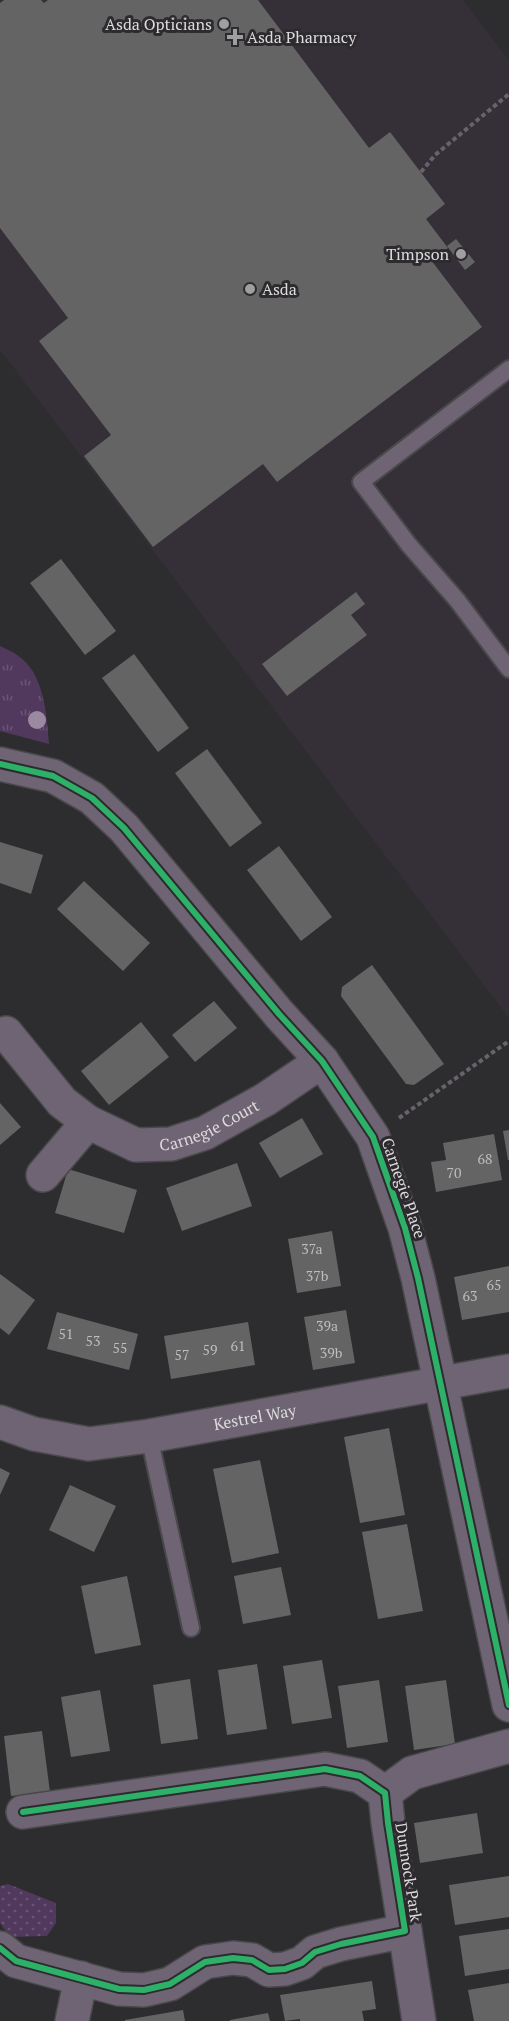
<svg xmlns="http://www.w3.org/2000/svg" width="509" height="2021" font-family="'PT Serif',serif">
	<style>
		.built { fill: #352f38 }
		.grass { fill: url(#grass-tufts) }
		.park { fill: url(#park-dots) }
		.building { fill: #656465 }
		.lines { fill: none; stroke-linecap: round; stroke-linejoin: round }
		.lane-casing { stroke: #49484a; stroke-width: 20 }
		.street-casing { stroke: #49484a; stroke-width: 36 }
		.path { stroke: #68626b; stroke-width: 4; stroke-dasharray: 4.5 3; stroke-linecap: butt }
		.lane { stroke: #6e6473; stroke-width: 16 }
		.street { stroke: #6e6473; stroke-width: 33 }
		.cycleway-casing { stroke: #2e2b2f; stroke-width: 10 }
		.cycleway { stroke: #2db169; stroke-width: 6 }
		.tree { fill: #998aa1 }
		.poi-dot { fill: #9f9ea0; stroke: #2e2b2f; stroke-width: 2 }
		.labels { text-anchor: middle; stroke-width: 6; stroke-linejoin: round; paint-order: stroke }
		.number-label { font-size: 14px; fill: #bebdbf }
		.poi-label { font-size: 16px; fill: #dcdbdd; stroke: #2e2b2f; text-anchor: end }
		.street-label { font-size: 16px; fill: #dcdbdd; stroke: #2e2b2f }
	</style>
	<defs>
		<pattern id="grass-tufts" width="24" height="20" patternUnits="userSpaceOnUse" patternTransform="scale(1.5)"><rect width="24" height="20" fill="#51395e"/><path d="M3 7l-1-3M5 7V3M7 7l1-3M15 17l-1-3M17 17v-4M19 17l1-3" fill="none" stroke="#695575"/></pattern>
		<pattern id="park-dots" width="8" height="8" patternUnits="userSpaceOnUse" patternTransform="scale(1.5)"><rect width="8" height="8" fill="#51395e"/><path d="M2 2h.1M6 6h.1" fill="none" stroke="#695575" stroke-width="1.8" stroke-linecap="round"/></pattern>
	</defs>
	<rect width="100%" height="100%" fill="#2d2c2e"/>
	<polygon class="built" points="0,0 463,0 509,60 509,1018 0,350"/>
	<path class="grass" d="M0,646C5,649 12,651 17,655C44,672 47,715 49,744L0,731Z"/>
	<polygon class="park" points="8,1884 56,1903 56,1923 47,1936 10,1937 0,1923 0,1886"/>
	<g class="building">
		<polygon points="4,0 41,0 44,3 48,0 258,0 369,148 390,132 445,204 426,219 448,248 431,260 482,327 277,482 263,464 153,547 84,456 111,435 39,341 68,318 0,228 0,3"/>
		<polygon points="456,239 475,262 465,270 447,246"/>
		<polygon points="61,559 116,631 85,655 30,583"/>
		<polygon points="356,592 365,604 351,615 367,635 287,696 262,664"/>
		<polygon points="134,654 189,728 158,752 102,678"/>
		<polygon points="207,749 262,823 230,847 175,773"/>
		<polygon points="0,842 43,855 31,894 0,883"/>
		<polygon points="279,846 332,917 301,941 247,870"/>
		<polygon points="84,881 150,943 123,971 57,909"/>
		<polygon points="372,965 444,1064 414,1085 406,1084 341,996 342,987"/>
		<polygon points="214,1001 237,1028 195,1062 172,1035"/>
		<polygon points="141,1022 169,1057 109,1105 81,1071"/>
		<polygon points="0,1103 21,1127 0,1145"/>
		<polygon points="302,1118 323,1154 280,1178 259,1143"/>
		<polygon points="509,1130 509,1160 508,1160 503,1131"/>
		<polygon points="494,1134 502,1180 436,1192 431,1162 446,1160 443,1143"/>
		<polygon points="237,1163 252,1206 182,1231 166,1188"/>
		<polygon points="68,1169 137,1190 124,1233 55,1213"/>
		<polygon points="332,1231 341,1286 297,1293 288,1239"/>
		<polygon points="509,1266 509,1312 462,1320 454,1277"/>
		<polygon points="0,1274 35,1300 9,1335 0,1328"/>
		<polygon points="346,1310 355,1363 313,1370 304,1317"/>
		<polygon points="57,1312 138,1334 129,1370 47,1349"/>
		<polygon points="248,1322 255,1365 171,1379 164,1336"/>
		<polygon points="389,1428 405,1515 360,1523 344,1437"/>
		<polygon points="260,1460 279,1553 232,1563 213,1469"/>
		<polygon points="0,1468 10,1473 0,1495"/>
		<polygon points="70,1485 116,1506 94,1552 49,1530"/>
		<polygon points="407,1524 423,1611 378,1619 362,1532"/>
		<polygon points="281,1567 291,1615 243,1624 234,1576"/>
		<polygon points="127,1576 141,1645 95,1654 81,1586"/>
		<polygon points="322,1660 332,1718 292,1724 283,1666"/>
		<polygon points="257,1664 267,1729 227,1735 218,1670"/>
		<polygon points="190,1679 198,1739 161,1744 153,1685"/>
		<polygon points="379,1680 388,1742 347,1748 338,1686"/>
		<polygon points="446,1680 455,1744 414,1750 405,1686"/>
		<polygon points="100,1690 110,1751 71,1757 61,1697"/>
		<polygon points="42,1731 50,1792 11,1796 4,1736"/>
		<polygon points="477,1813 483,1853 420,1863 414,1823"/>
		<polygon points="509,1876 509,1917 455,1925 449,1885"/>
		<polygon points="509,1929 509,1969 465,1976 459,1936"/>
		<polygon points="372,1981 376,2009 362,2011 364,2021 300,2021 300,2019 285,2021 280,1995"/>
		<polygon points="509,1983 509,2021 474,2021 468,1990"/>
		<polygon points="183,2010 185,2021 125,2021 125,2020"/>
		<polygon points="268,2013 270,2021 230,2021 230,2020"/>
	</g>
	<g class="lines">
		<defs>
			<g id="lane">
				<polyline points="509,369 361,482 409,545 457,600 509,669"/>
				<polyline points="149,1436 191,1628"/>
			</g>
			<g id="street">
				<polyline points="0,764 53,776 92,798 124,828 279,1014 322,1061 373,1137 405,1228 418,1278 509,1705"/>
				<path id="s1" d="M6,1033L62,1102L88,1122L136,1145L171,1144L205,1133L266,1099L322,1061"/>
				<polyline points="43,1175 88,1122"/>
				<path id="s2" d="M0,1422L34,1434L89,1444L149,1436L509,1371"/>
				<polyline points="385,1793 412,1773 509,1746"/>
				<polyline points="405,1931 419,2021"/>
				<polyline points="0,1948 16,1961 119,1989 144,1990 170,1984 205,1962 233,1958 252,1960 269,1970 285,1969 302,1963 315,1952 341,1944 405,1931 388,1823 385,1793 360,1776 325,1769 23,1812"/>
				<polyline points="72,2021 81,1978"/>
			</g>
		</defs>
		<use href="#lane" class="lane-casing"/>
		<use href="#street" class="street-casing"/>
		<g class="path">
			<polyline points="421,172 435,155 509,94"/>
			<polyline points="399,1118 509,1041"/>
		</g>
		<use href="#lane" class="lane"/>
		<use href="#street" class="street"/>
		<defs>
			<g id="cycleway">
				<polyline points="0,764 53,776 92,798 124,828 279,1014 322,1061 373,1137 405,1228 418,1278 509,1705"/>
				<polyline points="0,1948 16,1961 119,1989 144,1990 170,1984 205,1962 233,1958 252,1960 269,1970 285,1969 302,1963 315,1952 341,1944 405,1931 388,1823 385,1793 360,1776 325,1769 23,1812"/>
			</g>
		</defs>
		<use href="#cycleway" class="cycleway-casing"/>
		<use href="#cycleway" class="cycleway"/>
	</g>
	<circle class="tree" cx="37" cy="720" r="9"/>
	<g class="poi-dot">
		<circle cx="224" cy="24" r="6"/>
		<path d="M232 28h6v6h6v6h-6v6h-6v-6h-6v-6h6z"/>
		<circle cx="461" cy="254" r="6"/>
		<circle cx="250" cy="289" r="6"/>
	</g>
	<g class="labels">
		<g class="number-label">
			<text x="485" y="1164">68</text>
			<text x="454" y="1178">70</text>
			<text x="312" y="1254">37a</text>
			<text x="317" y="1281">37b</text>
			<text x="494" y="1290">65</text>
			<text x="470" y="1301">63</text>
			<text x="327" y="1331">39a</text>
			<text x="66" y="1339">51</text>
			<text x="93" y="1346">53</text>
			<text x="238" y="1351">61</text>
			<text x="120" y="1353">55</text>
			<text x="210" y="1355">59</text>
			<text x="331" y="1358">39b</text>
			<text x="182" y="1360">57</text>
		</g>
		<g class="poi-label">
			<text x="212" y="30">Asda Opticians</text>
			<text x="247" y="43" text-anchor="start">Asda Pharmacy</text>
			<text x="449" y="260">Timpson</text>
			<text x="262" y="295" text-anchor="start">Asda</text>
		</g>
		<g class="street-label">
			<text dy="6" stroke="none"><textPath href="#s1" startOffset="252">Carnegie Court</textPath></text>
			<text transform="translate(404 1188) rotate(71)" y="6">Carnegie Place</text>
			<text dy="6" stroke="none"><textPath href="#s2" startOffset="260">Kestrel Way</textPath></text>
			<text transform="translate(409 1872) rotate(81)" y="6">Dunnock Park</text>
		</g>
	</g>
</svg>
